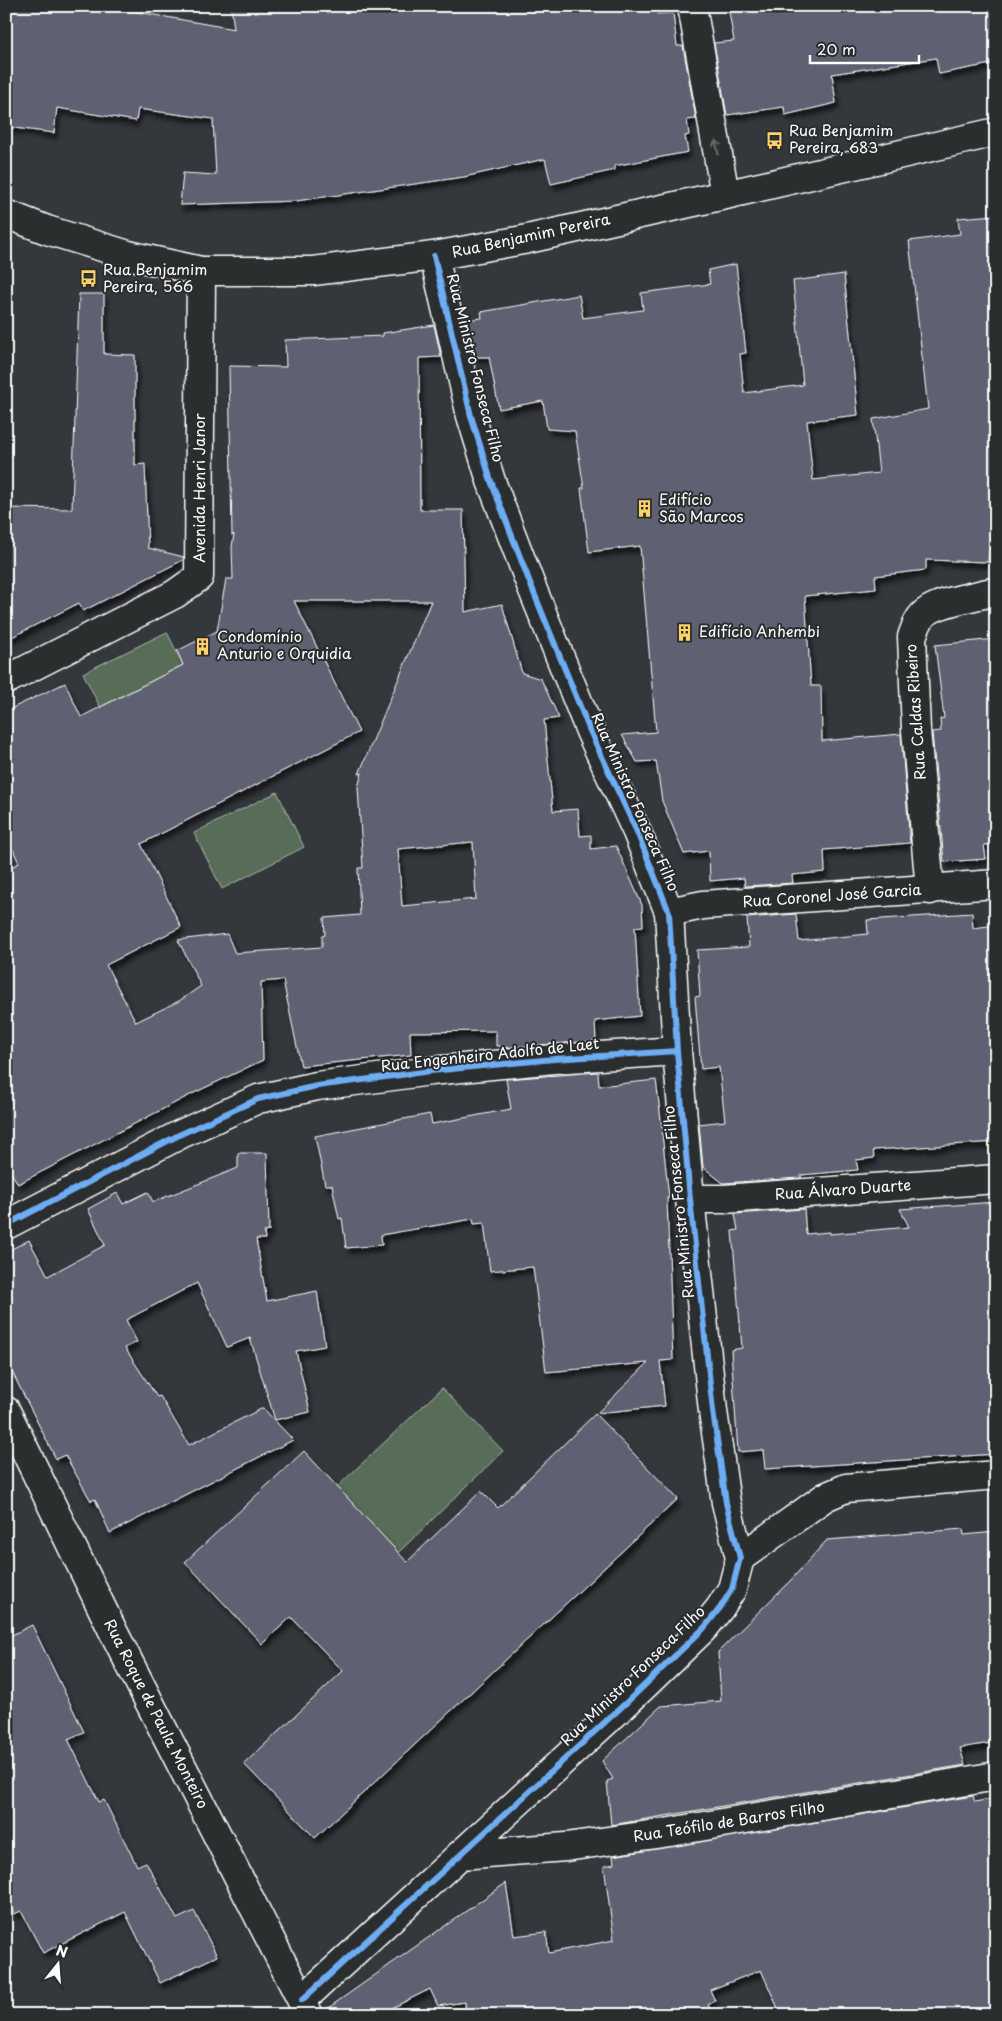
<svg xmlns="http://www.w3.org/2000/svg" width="1002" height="2021" font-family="'Playpen Sans',sans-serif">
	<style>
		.green { fill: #586d58; stroke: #acb6ac }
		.building { fill: #5e6072; stroke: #fff; fill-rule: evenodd; filter: url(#shadow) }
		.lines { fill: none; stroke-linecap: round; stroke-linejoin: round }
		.minor-casing { stroke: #fff; stroke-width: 31 }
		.primary-casing { stroke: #fff; stroke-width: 31 }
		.minor { stroke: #2a2d2e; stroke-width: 28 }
		.primary { stroke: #2a2d2e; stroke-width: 28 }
		.cycleway-casing { stroke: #2a2d2e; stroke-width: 9 }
		.cycleway { stroke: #6dadf4; stroke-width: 6 }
		.oneway { stroke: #6a6c6d }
		.labels { text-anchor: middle; stroke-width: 4; stroke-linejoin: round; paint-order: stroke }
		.poi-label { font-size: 15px; fill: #fff; stroke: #2a2d2e; text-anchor: start }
		.street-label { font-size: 15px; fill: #fff; stroke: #2a2d2e }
	</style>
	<defs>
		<filter id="shadow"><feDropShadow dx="3" dy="5.5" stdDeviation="2.5" flood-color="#0009"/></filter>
	</defs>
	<rect width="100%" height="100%" fill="#34373c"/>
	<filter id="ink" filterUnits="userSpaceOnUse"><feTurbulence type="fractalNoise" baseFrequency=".02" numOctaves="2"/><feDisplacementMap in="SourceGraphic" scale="10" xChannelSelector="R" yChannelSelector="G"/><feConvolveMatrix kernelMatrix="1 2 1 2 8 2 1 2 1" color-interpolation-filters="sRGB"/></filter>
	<g filter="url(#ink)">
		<g class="green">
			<polygon points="167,632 183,665 100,707 83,673"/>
			<polygon points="277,792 304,847 222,889 194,833"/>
			<polygon points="442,1388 503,1451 398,1553 337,1487"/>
		</g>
		<g class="building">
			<polygon points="6,6 104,6 234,29 231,6 655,6 657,14 673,13 677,46 683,46 696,119 687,120 689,135 685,136 688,152 614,166 615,170 551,184 545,159 464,177 296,201 180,205 183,173 216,175 213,119 138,109 136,121 57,108 54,133 6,127"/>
			<polygon points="728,6 996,6 996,63 939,74 936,58 832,74 836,103 785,115 784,107 727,115 714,43 734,41"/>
			<polygon points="996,215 996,542 990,542 988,562 926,560 926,570 875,576 876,589 805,596 811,686 821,686 822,741 901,734 910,843 824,850 825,872 792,875 793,883 745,886 744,878 710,881 709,851 684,854 662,801 656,761 637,762 622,735 656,732 640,546 589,552 581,488 584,488 575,431 547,429 543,401 499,409 489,357 473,357 465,320 482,318 481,312 579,295 583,318 643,310 641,293 710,284 708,270 736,264 746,353 740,354 744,393 803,385 793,281 844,274 858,415 807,421 813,480 879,473 873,419 928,409 909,241 960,234 958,218"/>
			<polygon points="79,294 104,294 104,354 135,355 135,465 145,464 148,548 184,557 183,560 83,611 79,603 6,640 6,508 72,509"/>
			<path d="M434,325L441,357L419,358L420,510H463L465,612L502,604L522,673L541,679L559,718L544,720L553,811L578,809L580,836L591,835V849L616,846L628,873L642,905L643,926L635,927L640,1016L595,1021L596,1041L501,1048V1046H496V1031L410,1032L411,1055L301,1066L283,980L261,982L263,1060L194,1093L18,1184L6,1164V870L19,863L6,834V711L65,683L81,717L183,665L177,651L217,631L226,579H233L232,547L234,534L232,536L229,366L286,367L285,340L383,336V333ZM294,601H431L359,774L362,773L358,787L363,868H358L360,915L324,918L325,935L322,936V947L235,953L227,934L178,940L201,986L179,1001L136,1022L106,965L181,927L141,844L359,732ZM473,842L476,899L402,906L398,849Z"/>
			<polygon points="996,639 996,844 984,845 986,859 944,862 932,732 941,731 940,719 944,718 935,645"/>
			<polygon points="972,913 973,928 996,925 996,1142 873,1150 874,1158 856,1160 858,1170 801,1175 801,1178 723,1183 703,1167 699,1124 725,1121 719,1067 701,1069 695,997 700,996 697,950 749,947 747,918 796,914 799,941 868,934 867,920"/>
			<polygon points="598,1072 599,1086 656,1080 662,1128 668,1127 669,1139 662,1133 669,1198 667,1198 673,1360 660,1361 665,1406 597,1413 648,1363 546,1372 533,1267 490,1271 484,1223 474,1224 473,1219 381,1235 382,1245 346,1248 342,1218 339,1219 332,1185 325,1185 315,1136 430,1114 432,1124 511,1109 506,1079"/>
			<polygon points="238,1153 267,1153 269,1231 264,1232 265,1239 256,1239 267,1301 317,1291 325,1346 296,1351 310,1412 275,1420 250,1338 227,1347 197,1283 126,1320 137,1342 125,1348 157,1397 160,1396 189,1445 263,1408 293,1440 110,1533 95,1499 91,1501 65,1455 56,1459 6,1360 6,1252 29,1240 48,1276 105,1245 88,1209 117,1193 123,1204 148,1192 153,1202 238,1168"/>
			<polygon points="996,1202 996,1454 765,1469 763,1450 738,1452 731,1350 742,1348 732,1231 738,1230 735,1214 804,1209 806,1234 830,1232 830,1234 909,1227 900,1209"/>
			<polygon points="595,1414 678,1499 315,1838 244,1764 343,1671 291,1617 262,1644 185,1562 304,1451 407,1562 481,1491 498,1508"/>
			<polygon points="963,1529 964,1535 996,1532 996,1742 960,1748 965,1765 611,1825 607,1781 613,1779 602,1761 661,1706 721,1701 718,1652 790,1581 827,1540"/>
			<polygon points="32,1625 84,1732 68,1739 99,1802 104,1800 137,1866 146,1862 177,1919 194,1911 217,1956 160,1983 125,1912 43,1953 21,1911 14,1914 6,1898 6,1638"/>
			<polygon points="973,1796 975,1802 996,1798 996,2015 781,2015 761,1970 710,1990 715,2001 708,2005 713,2015 466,2015 465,2002 438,2006 430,1989 378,2015 324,2015 324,2011 506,1883 514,1936 546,1932 549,1953 614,1940 604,1866 614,1864 613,1856"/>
		</g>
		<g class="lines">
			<defs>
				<g id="minor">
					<polyline points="692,6 725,195"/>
					<polyline points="6,680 175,594 199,577 201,271"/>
					<path d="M930,890L916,730L912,637C915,628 919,616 928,611C942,601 978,596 996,591"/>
					<polyline points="669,912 703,905 996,884"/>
					<polyline points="690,1199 724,1199 996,1179"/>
					<polyline points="6,1225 181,1134 258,1099 317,1086 431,1071 554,1059 677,1051"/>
					<polyline points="6,1411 114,1633 309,2015"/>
					<polyline points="740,1558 825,1497 846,1488 996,1475"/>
					<polyline points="460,1855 566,1847 670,1832 996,1776"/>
					<polyline points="302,2000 628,1701 704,1628 720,1608 732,1589 740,1558 726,1503 713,1411 690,1199 677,1051 669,912 637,832 590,731 530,583 491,481 471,416 434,256"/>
				</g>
				<polyline id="primary" points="6,214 47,230 128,255 201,271 313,271 434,256 523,240 725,195 996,132"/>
			</defs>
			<use href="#minor" class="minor-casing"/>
			<use href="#primary" class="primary-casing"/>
			<use href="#minor" class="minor"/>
			<use href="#primary" class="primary"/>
			<defs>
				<g id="cycleway">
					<polyline points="6,1225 181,1134 258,1099 317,1086 431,1071 554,1059 677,1051"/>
					<polyline points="302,2000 628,1701 704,1628 720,1608 732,1589 740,1558 726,1503 713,1411 690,1199 677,1051 669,912 637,832 590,731 530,583 491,481 471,416 434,256"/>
				</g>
			</defs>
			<use href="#cycleway" class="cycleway-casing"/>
			<use href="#cycleway" class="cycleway"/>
		</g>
		<defs><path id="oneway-shaft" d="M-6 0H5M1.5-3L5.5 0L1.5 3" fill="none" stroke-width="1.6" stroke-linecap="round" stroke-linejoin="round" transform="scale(1.25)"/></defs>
		<use class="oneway" href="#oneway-shaft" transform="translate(717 147) rotate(-100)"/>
	</g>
	<defs>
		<symbol id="bus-bare" viewBox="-9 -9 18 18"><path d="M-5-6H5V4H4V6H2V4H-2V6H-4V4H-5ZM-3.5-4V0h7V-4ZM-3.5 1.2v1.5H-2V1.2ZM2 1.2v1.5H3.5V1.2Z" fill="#ffd166" stroke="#2a2d2e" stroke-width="2.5" paint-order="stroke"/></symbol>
		<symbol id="building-bare" viewBox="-9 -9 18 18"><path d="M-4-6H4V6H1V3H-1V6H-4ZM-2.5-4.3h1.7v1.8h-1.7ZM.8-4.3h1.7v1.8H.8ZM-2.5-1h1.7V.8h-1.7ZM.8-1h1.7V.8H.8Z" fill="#ffd166" stroke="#2a2d2e" stroke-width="2.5" paint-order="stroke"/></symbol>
	</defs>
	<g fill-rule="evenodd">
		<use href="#bus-bare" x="762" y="128" width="25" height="25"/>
		<use href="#bus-bare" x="76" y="266" width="25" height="25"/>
		<use href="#building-bare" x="632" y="496" width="25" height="25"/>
		<use href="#building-bare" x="672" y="620" width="25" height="25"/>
		<use href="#building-bare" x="190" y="634" width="25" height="25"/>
	</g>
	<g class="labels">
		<g class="poi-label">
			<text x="789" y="136">Rua Benjamim<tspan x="789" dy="17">Pereira, 683</tspan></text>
			<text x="103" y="275">Rua Benjamim<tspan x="103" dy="17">Pereira, 566</tspan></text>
			<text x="659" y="505">Edifício<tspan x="659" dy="17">São Marcos</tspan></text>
			<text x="699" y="637">Edifício Anhembi</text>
			<text x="217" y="642">Condomínio<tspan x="217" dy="17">Anturio e Orquidia</tspan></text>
		</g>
		<g class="street-label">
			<text transform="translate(531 236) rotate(-12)" y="5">Rua Benjamim Pereira</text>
			<text transform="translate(475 368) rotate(76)" y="5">Rua Ministro Fonseca Filho</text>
			<text transform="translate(200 488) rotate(-90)" y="5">Avenida Henri Janor</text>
			<text transform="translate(916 712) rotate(-94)" y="5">Rua Caldas Ribeiro</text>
			<text transform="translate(635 802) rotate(66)" y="5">Rua Ministro Fonseca Filho</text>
			<text transform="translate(832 896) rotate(-4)" y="5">Rua Coronel José Garcia</text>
			<text transform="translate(490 1055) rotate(-6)" y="5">Rua Engenheiro Adolfo de Laet</text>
			<text transform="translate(843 1190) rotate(-4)" y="5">Rua Álvaro Duarte</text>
			<text transform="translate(679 1202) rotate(-96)" y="5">Rua Ministro Fonseca Filho</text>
			<text transform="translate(633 1676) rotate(-44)" y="5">Rua Ministro Fonseca Filho</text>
			<text transform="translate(156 1714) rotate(63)" y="5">Rua Roque de Paula Monteiro</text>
			<text transform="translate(729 1822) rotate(-9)" y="5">Rua Teófilo de Barros Filho</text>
		</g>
	</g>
	<rect width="1002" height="2021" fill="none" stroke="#2a2d2e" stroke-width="25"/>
	<rect x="12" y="12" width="977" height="1996" fill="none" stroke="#fff" stroke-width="2" filter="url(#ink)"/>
	<g transform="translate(58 1964) rotate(17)" stroke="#2a2d2e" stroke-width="4" paint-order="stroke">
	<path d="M0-4L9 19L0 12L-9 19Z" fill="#ffffff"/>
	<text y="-8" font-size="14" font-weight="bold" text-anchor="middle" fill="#ffffff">N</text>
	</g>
	<path d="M810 55v8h109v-8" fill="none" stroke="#ffffff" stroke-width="2.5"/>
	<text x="817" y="55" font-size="15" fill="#ffffff" stroke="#2a2d2e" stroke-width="4" paint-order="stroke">20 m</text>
</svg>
